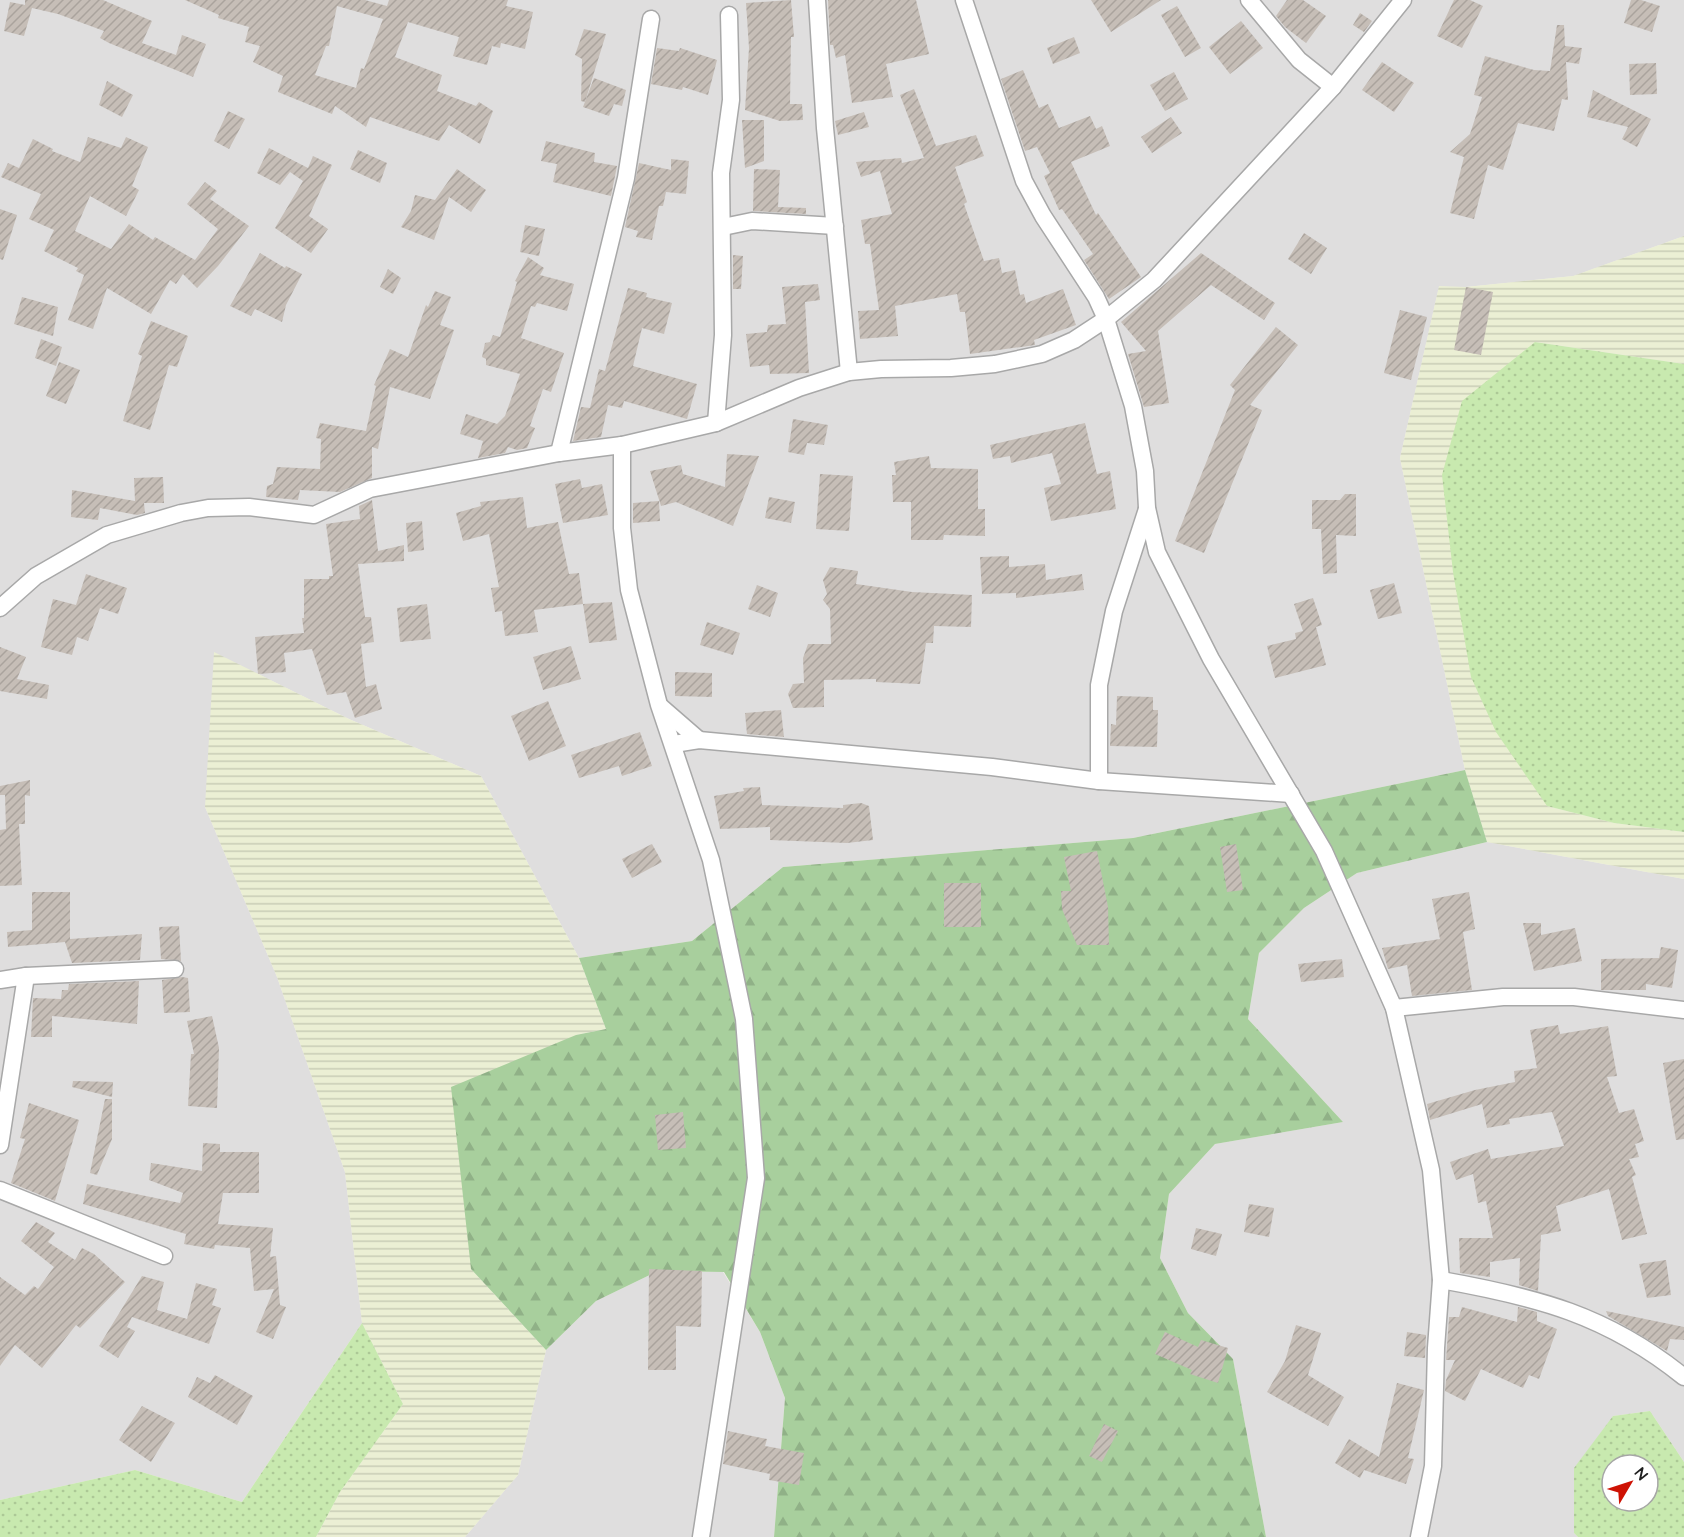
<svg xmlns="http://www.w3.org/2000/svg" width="1684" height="1537" font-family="Quicksand,sans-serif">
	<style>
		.residential { fill: #dfdede }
		.farmland { fill: url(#farmland-rules) }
		.grass { fill: url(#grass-dots); fill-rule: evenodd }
		.forest { fill: url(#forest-firs) }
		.building { fill: url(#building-hatch); fill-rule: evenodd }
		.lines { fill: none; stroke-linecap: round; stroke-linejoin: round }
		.minor-casing { stroke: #a8a8a8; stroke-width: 19 }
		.minor { stroke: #fff; stroke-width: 16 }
	</style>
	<defs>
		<pattern id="farmland-rules" width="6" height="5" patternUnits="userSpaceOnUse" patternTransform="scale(1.5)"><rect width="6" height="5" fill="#ebefd4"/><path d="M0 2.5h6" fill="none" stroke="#c9cdb6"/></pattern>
		<pattern id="grass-dots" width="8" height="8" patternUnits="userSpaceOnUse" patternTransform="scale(1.5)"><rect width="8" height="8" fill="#c8e9af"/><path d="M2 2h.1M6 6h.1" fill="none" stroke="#acc896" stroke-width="1.8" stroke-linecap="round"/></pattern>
		<pattern id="forest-firs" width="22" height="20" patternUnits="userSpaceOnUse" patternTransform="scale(1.5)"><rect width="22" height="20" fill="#a8cf9d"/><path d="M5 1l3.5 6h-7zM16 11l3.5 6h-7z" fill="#90b187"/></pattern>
		<pattern id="building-hatch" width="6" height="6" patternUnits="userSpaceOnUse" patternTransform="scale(1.5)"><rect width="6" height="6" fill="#c6beb7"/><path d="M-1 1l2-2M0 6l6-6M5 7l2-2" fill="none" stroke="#aaa39d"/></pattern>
	</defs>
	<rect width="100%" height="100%" fill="#f1efe8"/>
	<g class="residential">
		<polygon points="0,0 1684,0 1684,236 1574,276 1466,287 1439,287 1400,458 1465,770 1133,838 783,867 692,941 579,958 481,776 349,719 258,674 205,807 277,977 345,1172 362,1323 242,1502 135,1470 0,1500"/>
		<polygon points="1487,842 1684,879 1684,1462 1650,1411 1613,1416 1574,1533 1578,1537 1266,1537 1233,1359 1188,1313 1160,1258 1169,1194 1215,1144 1343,1122 1248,1019 1259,953 1304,908 1357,873"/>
		<polygon points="658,1271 723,1272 760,1332 785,1398 774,1537 465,1537 518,1475 546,1350 596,1301"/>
	</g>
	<g class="farmland">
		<polygon points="1684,236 1684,364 1535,342 1547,806 1614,823 1684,832 1684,879 1487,842 1465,770 1400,458 1439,286 1466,287 1573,276"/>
		<polygon points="214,652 349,719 481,776 579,958 606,1029 576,1035 471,1269 546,1350 518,1475 465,1537 316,1537 340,1492 403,1404 362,1323 345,1172 277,977 205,807"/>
	</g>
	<g class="grass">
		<polygon points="1535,342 1684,364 1684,832 1614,823 1547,806 1496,732 1471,677 1453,572 1442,475 1462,401"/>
		<polygon points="362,1323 403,1404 340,1492 316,1537 0,1537 0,1500 135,1470 242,1502"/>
		<path d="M1650,1411L1684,1462V1537H1578L1574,1533V1468L1613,1416ZM1612,1465H1648V1501H1612Z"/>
	</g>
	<polygon class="forest" points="1465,770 1487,842 1357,873 1304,908 1259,953 1248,1019 1343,1122 1215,1144 1169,1194 1160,1258 1188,1313 1233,1359 1266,1537 774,1537 785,1398 760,1332 724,1272 658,1271 596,1301 546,1350 471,1269 451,1087 576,1035 606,1029 579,958 692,941 783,867 1133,838"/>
	<g class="building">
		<polygon points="25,0 103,0 152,21 142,43 176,55 182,35 206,44 193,77 109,43 100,38 104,31 58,14 32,8 24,36 4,31 10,2 25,5"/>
		<path d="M185,0H365L387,6L389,0H508L506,6L533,12L525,49L501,43L500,48L492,46L487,65L453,56L459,37L408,22L395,57L442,75L437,91L476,106L479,102L493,111L480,144L449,125L439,141L370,117L366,127L335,106L332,114L278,92L283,76L253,62L260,46L245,42L249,27L218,18L219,15ZM337,6L383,19L364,69L361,68L356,88L315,75L326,46H329Z"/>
		<polygon points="791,0 794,37 791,37 790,104 802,104 803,120 780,121 745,110 749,48 746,3"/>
		<polygon points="828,0 916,0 929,54 886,64 893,97 852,103 845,55 836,58 833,45 830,45"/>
		<polygon points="1091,0 1161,0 1111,32"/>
		<polygon points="1287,0 1303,0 1326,16 1306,43 1285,27 1276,16"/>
		<polygon points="1454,0 1470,0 1483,6 1462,48 1437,36"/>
		<polygon points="1631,0 1641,0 1660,6 1652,32 1624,23"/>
		<polygon points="1177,6 1201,48 1185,57 1161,15"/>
		<polygon points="1360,13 1372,21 1364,32 1353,25"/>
		<polygon points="1241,21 1263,48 1230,74 1209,47"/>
		<polygon points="1557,25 1564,25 1565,46 1582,48 1579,64 1566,62 1568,100 1562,99 1554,131 1518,123 1503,170 1488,165 1474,219 1450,213 1464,157 1450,152 1470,134 1482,97 1474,95 1485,56 1534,70 1550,71"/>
		<polygon points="584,29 606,34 585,102 581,101 582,59 575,55"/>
		<polygon points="1074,37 1080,53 1053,64 1047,48"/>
		<polygon points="657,48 679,51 680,48 717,60 708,95 683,87 682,90 651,84"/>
		<polygon points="1382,62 1414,83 1394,112 1362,90"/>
		<polygon points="1656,63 1657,94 1630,95 1629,64"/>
		<polygon points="1023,70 1039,108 1048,104 1059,128 1090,116 1096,129 1102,126 1110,146 1071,162 1096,215 1098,213 1141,277 1109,299 1084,260 1093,254 1062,209 1059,210 1044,176 1050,173 1037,147 1025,151 1001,79"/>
		<polygon points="1174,72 1188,99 1165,111 1150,85"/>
		<polygon points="594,78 626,90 622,106 614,104 609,116 583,107"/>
		<polygon points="107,81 133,95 122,117 99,105"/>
		<polygon points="914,89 936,146 976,135 984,156 955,167 967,202 964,204 984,261 999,258 1002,273 1015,270 1020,295 1024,294 1026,303 1063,289 1076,325 1034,340 1035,345 970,354 965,312 960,312 957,294 895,306 898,336 860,339 858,311 879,310 870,244 865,244 861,220 892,214 880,171 861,177 856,162 901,158 902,163 924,158 900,95"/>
		<polygon points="1593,90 1651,119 1637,147 1622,139 1628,127 1587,117"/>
		<polygon points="228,111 245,119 229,149 214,141"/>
		<polygon points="864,112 869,127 838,135 835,121"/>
		<polygon points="1171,117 1182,133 1152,153 1141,137"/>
		<polygon points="742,120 764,120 764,161 745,168"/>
		<polygon points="88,137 121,148 126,137 148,147 132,186 139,190 126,216 90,196 75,231 111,249 129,224 153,240 155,237 195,260 218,229 187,204 205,182 217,191 210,199 249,226 218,266 197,288 183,274 176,284 170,280 151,314 107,288 93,329 68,320 84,275 76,271 78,268 44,251 54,230 29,219 41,194 1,177 8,163 19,168 33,139 53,149 52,151 80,162"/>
		<polygon points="546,141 595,153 594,162 617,166 611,196 553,182 557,164 541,161"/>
		<polygon points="269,148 308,168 313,156 332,165 309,216 328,229 311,253 275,228 303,181 290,172 280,185 257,173"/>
		<polygon points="358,150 387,163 380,183 350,169"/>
		<polygon points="671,159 689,161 686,194 666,192 663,206 659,206 652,240 636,237 638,231 625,227 639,163 671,170"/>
		<polygon points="457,169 486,190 471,212 449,197 434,240 401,227 411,211 415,195 435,200"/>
		<polygon points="754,169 780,170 778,207 806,208 806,214 753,211"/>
		<polygon points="0,209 17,215 3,260 0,259"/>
		<polygon points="525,225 545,229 539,256 520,252"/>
		<polygon points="1304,233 1327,248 1311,274 1288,259"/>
		<polygon points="260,253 285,268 286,266 302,274 286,305 282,322 255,309 251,316 230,306"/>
		<polygon points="1201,253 1275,303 1264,320 1211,285 1158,331 1169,403 1144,407 1128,354 1146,351 1121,322"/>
		<polygon points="733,255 743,256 741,289 733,289"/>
		<polygon points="528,257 544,268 540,275 574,284 567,311 537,303 535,307 531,306 521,338 564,353 551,392 543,389 530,426 535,428 527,448 517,450 508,447 505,453 478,458 483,441 460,434 466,414 497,424 505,416 520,374 486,365 486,359 482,357 485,343 490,342 493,335 500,337 517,282 515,281"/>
		<polygon points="388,269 401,278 393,294 380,287"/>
		<polygon points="818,284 820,300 805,302 809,373 770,374 769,365 750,367 746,334 767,332 768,325 786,324 782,287"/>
		<polygon points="1466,287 1493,292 1481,355 1454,350"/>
		<polygon points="628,288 647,293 646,297 672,303 664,334 642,328 633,366 697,384 687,419 624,401 622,408 608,405 601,437 573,441 581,407 590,408 599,369 605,371"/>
		<polygon points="435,291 451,297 440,325 454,330 430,399 390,387 378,449 372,447 372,478 340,492 300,490 298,500 266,497 267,486 273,484 277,467 320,469 321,439 316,438 320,423 366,431 376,386 374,385 390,349 408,357 426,305 428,307"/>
		<polygon points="22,297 58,307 53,336 14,324"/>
		<polygon points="1400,310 1427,317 1411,380 1384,373"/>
		<polygon points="151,321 188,336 177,367 169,365 150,430 123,421 142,356 138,354"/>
		<polygon points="1276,327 1298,345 1250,405 1262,410 1204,553 1175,541 1235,390 1230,385"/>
		<polygon points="41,339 62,347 56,366 35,358"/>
		<polygon points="59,362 80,370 66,404 46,396"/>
		<polygon points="793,419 828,425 824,445 807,443 804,455 788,452"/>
		<polygon points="1085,423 1097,474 1110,471 1116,509 1051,521 1044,488 1061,484 1052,453 1011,463 1010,456 993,459 990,445"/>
		<polygon points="727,454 759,456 733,526 676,502 661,506 650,471 681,465 683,474 725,487"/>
		<polygon points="929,456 931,468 978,469 978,509 985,509 985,536 944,535 943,540 911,540 911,502 893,502 892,475 896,475 894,462"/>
		<polygon points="820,474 853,476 849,531 816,529"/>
		<polygon points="163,477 164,503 144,503 145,513 137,515 100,508 98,520 71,517 72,490 135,501 134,478"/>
		<polygon points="580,479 582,488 602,484 608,515 563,523 555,484"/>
		<polygon points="1345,494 1356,494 1356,536 1336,535 1337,573 1323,574 1321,529 1312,529 1312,500 1340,500"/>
		<polygon points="523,497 527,528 558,522 569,574 579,573 583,604 534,610 538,632 505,636 502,611 495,612 491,588 499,587 489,534 463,541 456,513 481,506 480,502"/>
		<polygon points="769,497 795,502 791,523 765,518"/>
		<polygon points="372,500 378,551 404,545 404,561 358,564 365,617 371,617 374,642 361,644 366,687 376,684 382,709 355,718 346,692 327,695 312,649 284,653 286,672 258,674 255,637 304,633 302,618 304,618 304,579 329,579 329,576 333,576 326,524 360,519 359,506"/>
		<polygon points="659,501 660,521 633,523 633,503"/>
		<polygon points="422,521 424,550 408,552 406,523"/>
		<polygon points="1009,556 1009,567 1045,564 1046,580 1082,574 1084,590 1016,598 1016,593 982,594 980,557"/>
		<polygon points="830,567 858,571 856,584 912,592 972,595 971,627 934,626 933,643 926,643 920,684 876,682 876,679 824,680 824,707 793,708 788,694 793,684 804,683 803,658 808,644 831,644 830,609 823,600 827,594 823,580"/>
		<polygon points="86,574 127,588 118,614 100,608 88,641 77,637 72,655 41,647 53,599 76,605"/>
		<polygon points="1394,583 1402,613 1378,619 1370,590"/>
		<polygon points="757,585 778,593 770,617 748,609"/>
		<polygon points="1313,598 1322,625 1316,627 1326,665 1275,678 1267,646 1296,639 1295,633 1303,631 1294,604"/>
		<polygon points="612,602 617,640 589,643 583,604"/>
		<polygon points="427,604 431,639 400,642 397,608"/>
		<polygon points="707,622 740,633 733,655 700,645"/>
		<polygon points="571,646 581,679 543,690 533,657"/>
		<polygon points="0,647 26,657 17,679 49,685 47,699 0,691"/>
		<polygon points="675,672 712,673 712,697 675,696"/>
		<polygon points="1117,696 1153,697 1153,710 1158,710 1157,747 1110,746 1111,724 1116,725"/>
		<polygon points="548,701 566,746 529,761 511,716"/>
		<polygon points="781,710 784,737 747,734 745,713"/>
		<polygon points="640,732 652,766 622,776 619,766 579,778 571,755"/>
		<polygon points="30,780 30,796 25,795 25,824 19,824 22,885 0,886 0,830 6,829 5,795 0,795 0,786"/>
		<polygon points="760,787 762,805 843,808 843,805 861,803 869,806 873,840 847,843 770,840 770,827 720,829 714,796 744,791 743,788"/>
		<polygon points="652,844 662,862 632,878 622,859"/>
		<polygon points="1236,844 1243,890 1227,892 1220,847"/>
		<polygon points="1097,851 1108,907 1109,945 1077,945 1062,909 1061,891 1071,891 1064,857"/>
		<rect x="944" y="883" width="37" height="44"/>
		<polygon points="32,892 70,892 70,939 142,934 140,960 72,963 65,942 8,947 7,932 32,930"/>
		<polygon points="1469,892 1475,929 1463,932 1472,990 1412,996 1407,965 1388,969 1382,948 1440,939 1432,899"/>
		<polygon points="1523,923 1541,923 1541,935 1575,928 1582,961 1534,971"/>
		<polygon points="179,926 181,961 161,959 159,927"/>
		<polygon points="1661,947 1678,950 1672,988 1646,984 1646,990 1601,990 1601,959 1659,958"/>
		<polygon points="1342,959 1344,977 1301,982 1298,964"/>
		<polygon points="182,977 188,978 190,1012 164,1013 162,980"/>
		<polygon points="139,981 137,1024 52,1016 52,1037 31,1037 33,998 61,999 62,990 68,990 69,984"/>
		<polygon points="212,1016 219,1048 217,1108 188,1106 191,1054 194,1054 187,1021"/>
		<polygon points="1558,1025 1560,1034 1608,1026 1617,1076 1607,1077 1619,1113 1634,1109 1644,1141 1635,1144 1639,1157 1629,1159 1636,1175 1632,1177 1647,1234 1622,1240 1609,1189 1556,1206 1561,1231 1541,1235 1538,1291 1519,1285 1520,1258 1490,1262 1490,1277 1460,1273 1459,1238 1493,1238 1486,1201 1478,1203 1473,1174 1456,1180 1450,1162 1488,1149 1491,1159 1564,1146 1552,1112 1509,1119 1510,1124 1487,1128 1482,1104 1430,1120 1427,1104 1475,1090 1515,1082 1514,1071 1537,1068 1530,1030"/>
		<polygon points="1684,1059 1684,1139 1676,1140 1663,1063"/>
		<polygon points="73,1081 113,1082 112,1097 72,1087"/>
		<polygon points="105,1099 112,1099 112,1139 97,1175 90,1173"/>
		<polygon points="29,1103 79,1120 55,1201 11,1183 25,1139 20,1138"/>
		<polygon points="683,1112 686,1148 658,1150 655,1115"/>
		<polygon points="203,1143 220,1144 220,1152 259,1152 259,1193 223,1193 218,1224 273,1228 270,1257 276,1256 280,1305 286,1307 273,1339 256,1332 274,1289 254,1291 250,1248 215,1245 214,1249 184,1244 186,1234 83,1204 87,1184 180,1203 183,1193 149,1180 151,1163 202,1171"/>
		<polygon points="1249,1204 1274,1208 1269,1237 1244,1232"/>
		<polygon points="36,1222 55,1233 48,1242 75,1260 82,1248 94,1254 125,1282 80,1328 76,1325 42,1368 15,1345 0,1366 0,1277 25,1295 34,1286 38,1289 54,1267 21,1241"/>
		<polygon points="1196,1228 1222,1234 1216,1256 1191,1249"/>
		<polygon points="1666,1260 1671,1295 1647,1298 1639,1264"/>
		<polygon points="649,1269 702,1271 701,1327 676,1326 676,1370 648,1370"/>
		<polygon points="142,1276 164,1282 157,1310 187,1319 196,1283 217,1289 212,1305 221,1308 209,1344 132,1317 127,1327 135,1331 118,1358 99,1346"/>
		<polygon points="1462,1307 1517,1322 1518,1307 1537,1312 1537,1321 1557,1329 1539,1379 1529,1375 1523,1388 1481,1369 1465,1401 1445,1391 1446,1380 1455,1360 1446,1360 1449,1317 1459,1317"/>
		<polygon points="1606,1311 1684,1327 1684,1340 1670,1339 1667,1351 1608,1316"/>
		<polygon points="1296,1325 1321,1333 1308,1375 1344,1397 1328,1426 1267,1392 1285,1361"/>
		<polygon points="1165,1332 1198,1347 1201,1340 1228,1348 1218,1383 1190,1374 1192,1370 1155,1354"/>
		<polygon points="1407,1332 1426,1335 1425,1358 1404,1356"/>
		<polygon points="215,1375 253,1396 237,1425 188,1397 197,1377 210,1383"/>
		<polygon points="1397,1383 1424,1390 1408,1458 1414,1459 1406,1484 1364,1470 1360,1478 1335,1463 1349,1439 1379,1457"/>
		<polygon points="142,1406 175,1423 151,1462 119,1440"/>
		<polygon points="1104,1424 1118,1431 1102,1462 1089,1456"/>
		<polygon points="728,1431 767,1439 765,1446 804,1453 799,1485 769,1480 770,1474 723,1464"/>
	</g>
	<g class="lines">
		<defs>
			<g id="minor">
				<polyline points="817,0 825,128 849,372"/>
				<polyline points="964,0 1024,181 1043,216 1096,297 1106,319 1133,406 1145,471 1147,508 1157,552 1211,659 1324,851 1394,1008 1431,1170 1441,1280 1436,1348 1433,1466 1419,1537"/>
				<polyline points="1249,0 1299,60 1333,87"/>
				<polyline points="723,227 752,221 835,226"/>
				<polyline points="716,423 723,335 721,173 731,100 729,15"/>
				<polyline points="622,445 622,528 629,590 659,705 711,860 744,1019 756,1178 701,1537"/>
				<polyline points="559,453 626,178 651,19"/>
				<polyline points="0,608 36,576 107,535 181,513 208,508 249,507 314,515 370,489 559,453 622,445 716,423 799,388 849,372 881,369 951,368 995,364 1042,354 1074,340 1106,319 1154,280 1333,87 1403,0"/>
				<polyline points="661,707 699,740"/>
				<polyline points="674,744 699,740 992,767 1099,781 1291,794"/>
				<polyline points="1099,781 1099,685 1114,611 1147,509"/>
				<polyline points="26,976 175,969"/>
				<polyline points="0,980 26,976 0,1145"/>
				<polyline points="1394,1008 1503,997 1574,997 1684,1010"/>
				<polyline points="0,1190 164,1256"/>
				<path d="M1441,1280C1537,1297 1607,1315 1684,1377"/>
			</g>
		</defs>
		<use href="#minor" class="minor-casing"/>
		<use href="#minor" class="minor"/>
	</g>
	<g transform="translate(1630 1483) rotate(51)"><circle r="28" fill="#ffffff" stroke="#a6a6a6" stroke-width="1.5"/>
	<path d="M0-4.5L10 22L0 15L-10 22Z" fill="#ce1204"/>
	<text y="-9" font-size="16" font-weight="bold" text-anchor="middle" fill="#212121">N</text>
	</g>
</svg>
